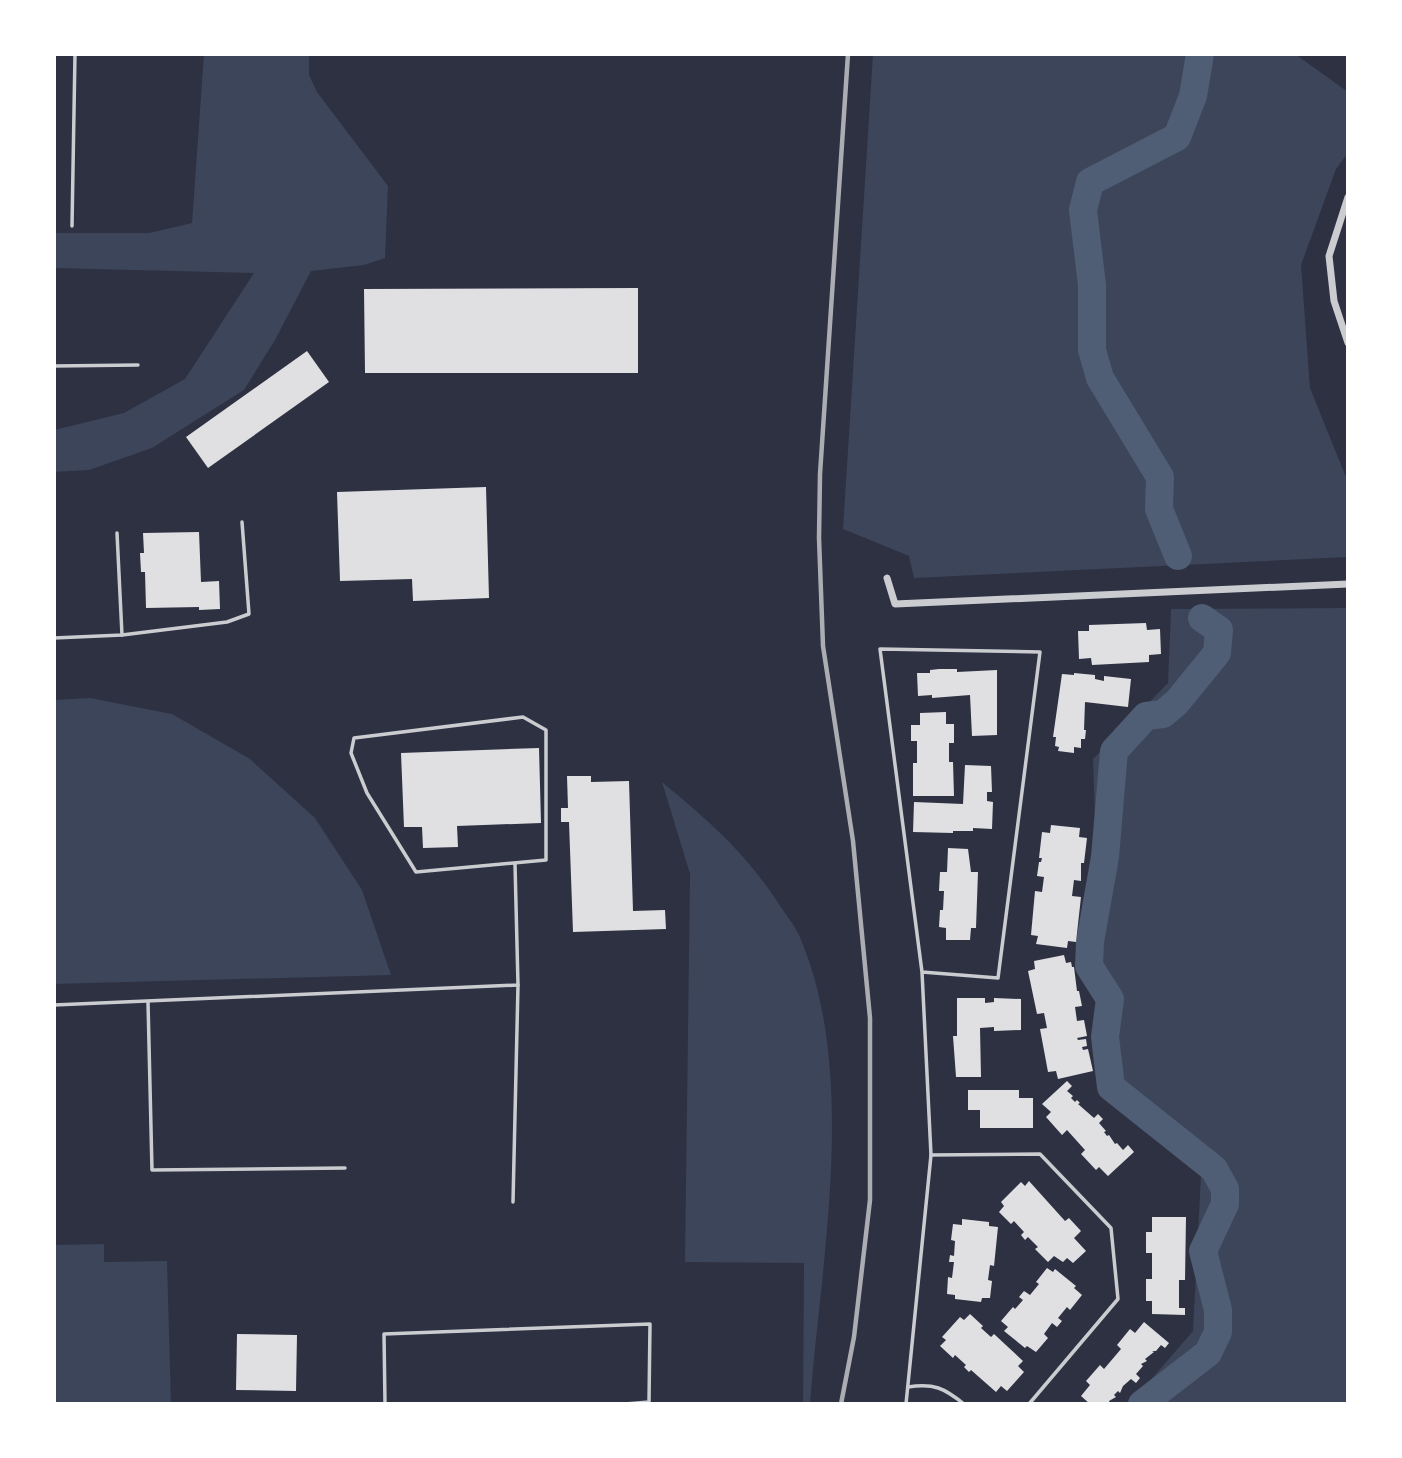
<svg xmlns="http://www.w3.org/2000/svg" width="1402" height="1458" font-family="Barlow,sans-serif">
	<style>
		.green { fill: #3c4559 }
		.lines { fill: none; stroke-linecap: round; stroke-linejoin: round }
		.river { stroke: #4f5d75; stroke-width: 28 }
		.building { fill: #e0e0e3 }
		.service { stroke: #caccd0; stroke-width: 3.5 }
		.minor { stroke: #caccd0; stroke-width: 7 }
		.rail { stroke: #abadb3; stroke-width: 4.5 }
	</style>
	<rect width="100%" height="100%" fill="#2d3142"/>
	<g class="green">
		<polygon points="204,54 309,54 309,75 317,92 388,186 385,258 364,265 311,271 275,340 244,390 152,448 89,470 54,472 54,430 124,413 185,379 254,273 54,268 54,233 149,233 192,223"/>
		<polygon points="873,54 1295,54 1348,92 1348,153 1336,169 1301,265 1310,388 1348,482 1348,557 914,578 909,556 843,529"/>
		<polygon points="1348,608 1348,1404 1130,1404 1193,1331 1201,1175 1104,1090 1093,759 1168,683 1171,609"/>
		<polygon points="90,698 172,714 250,759 315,818 362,890 391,975 54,984 54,700"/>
		<path d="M662,782C709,821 744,851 779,904C785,914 794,924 799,935C859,1072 821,1259 810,1404H803L804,1263L685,1262L690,874Z"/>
		<polygon points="104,1244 104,1262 167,1261 171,1404 54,1404 54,1245"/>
	</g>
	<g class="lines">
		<g class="river">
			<polyline points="1178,556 1159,509 1160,477 1100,378 1092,350 1092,285 1083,210 1090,182 1177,137 1193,96 1200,54"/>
			<polyline points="1142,1404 1208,1353 1218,1332 1218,1310 1203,1251 1225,1204 1225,1189 1214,1169 1111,1087 1105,1037 1110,999 1089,966 1090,942 1105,857 1114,751 1146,716 1163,714 1177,702 1217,653 1219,630 1202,618"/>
		</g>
	</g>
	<g class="building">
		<polygon points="638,288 638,373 365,373 364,289"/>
		<polygon points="307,351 329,382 208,468 186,437"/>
		<polygon points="486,487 489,598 413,601 412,579 340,581 337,492"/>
		<polygon points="199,532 201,582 219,581 220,609 199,610 199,607 146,608 145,572 141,572 140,553 144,553 143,533"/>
		<polygon points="1146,623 1147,630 1160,629 1161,654 1149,655 1149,662 1092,665 1091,658 1079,659 1078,631 1089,631 1089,625"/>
		<polygon points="939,669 957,669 957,672 997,670 997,735 972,736 970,695 932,698 932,695 918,696 917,673 930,673 930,670"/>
		<polygon points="1074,673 1095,675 1095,679 1104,681 1104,676 1131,679 1128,707 1085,702 1084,730 1086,730 1085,739 1081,739 1081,748 1074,747 1074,753 1058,751 1059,747 1055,746 1056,737 1053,737 1062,674 1074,675"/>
		<polygon points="946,712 946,724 954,724 954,743 949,743 949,762 953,762 954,796 913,796 913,763 917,763 917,741 911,741 911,725 920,725 920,713"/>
		<polygon points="539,748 541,823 457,826 458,847 423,848 422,827 404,827 401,753"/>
		<polygon points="965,765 991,766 992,792 987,792 987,801 993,802 992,829 973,828 973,831 953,831 953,833 913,832 914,802 963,804"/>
		<polygon points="567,776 591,776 591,782 629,781 633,911 665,910 666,929 573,932 569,822 561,822 561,808 568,808"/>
		<polygon points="1051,825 1080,828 1079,837 1087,838 1084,863 1081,863 1081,881 1074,880 1072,896 1081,897 1076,942 1068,941 1067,948 1036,944 1038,936 1031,935 1035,891 1042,892 1044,877 1037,876 1039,862 1041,862 1042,858 1039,858 1042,832 1050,833"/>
		<polygon points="948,848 968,849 971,872 978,872 976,928 971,928 970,940 946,940 946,928 939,927 940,910 943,910 944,891 939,891 940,872 947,872"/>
		<polygon points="1064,955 1066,963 1071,962 1072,967 1074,967 1077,991 1079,991 1082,1006 1075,1007 1077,1021 1084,1020 1087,1036 1077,1038 1078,1040 1086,1039 1087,1046 1082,1047 1083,1050 1088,1049 1093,1071 1058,1079 1056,1071 1048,1072 1040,1029 1047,1028 1044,1013 1037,1014 1028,971 1035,969 1034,961"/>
		<polygon points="957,998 985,998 985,1003 994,1002 994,998 1021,999 1021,1030 994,1031 994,1027 980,1028 981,1077 956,1077 953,1036 957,1036"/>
		<polygon points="1067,1081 1072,1086 1067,1091 1073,1096 1071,1098 1075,1102 1077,1100 1080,1103 1078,1104 1094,1118 1098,1114 1103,1119 1099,1123 1106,1131 1104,1132 1107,1136 1109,1135 1115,1144 1117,1143 1123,1150 1128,1145 1134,1152 1108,1176 1099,1167 1096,1170 1081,1154 1085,1150 1067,1130 1062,1135 1046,1117 1051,1112 1042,1104"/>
		<polygon points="968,1090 1019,1090 1019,1098 1033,1098 1033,1128 980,1128 980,1110 968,1110"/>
		<polygon points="1029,1181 1065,1221 1069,1218 1081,1231 1074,1238 1086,1251 1073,1263 1067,1258 1063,1262 1054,1256 1048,1262 1035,1249 1038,1247 1028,1237 1025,1240 1021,1235 1024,1232 1014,1221 1011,1224 999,1212 1004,1206 1001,1202 1021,1182 1025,1186"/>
		<polygon points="1152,1217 1186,1217 1185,1280 1179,1280 1179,1308 1185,1308 1185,1315 1152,1314 1152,1301 1146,1301 1146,1279 1152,1279 1152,1253 1146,1253 1146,1232 1152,1232"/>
		<polygon points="962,1219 989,1222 989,1226 998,1227 994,1266 990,1265 988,1280 992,1281 990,1298 982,1298 981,1302 955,1299 955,1295 947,1294 948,1277 952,1278 954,1262 949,1262 950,1255 954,1256 955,1241 951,1240 953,1224 962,1225"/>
		<polygon points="1047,1268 1053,1272 1055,1269 1076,1286 1074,1288 1082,1295 1070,1310 1067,1307 1058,1318 1062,1321 1057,1327 1052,1323 1044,1334 1048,1338 1036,1352 1027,1346 1025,1348 1004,1331 1008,1327 1001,1321 1013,1307 1015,1309 1023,1300 1019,1297 1024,1291 1030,1295 1039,1284 1036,1282"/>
		<polygon points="970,1314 983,1326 981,1328 991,1337 994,1334 1023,1361 1018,1366 1024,1372 1007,1391 1001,1386 996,1392 971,1370 969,1372 964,1367 966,1365 955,1355 953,1358 940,1346 946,1340 942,1337 960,1317 964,1320"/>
		<polygon points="1144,1322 1169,1343 1165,1348 1161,1345 1156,1351 1152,1351 1154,1352 1145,1359 1147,1361 1141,1364 1143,1366 1136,1374 1140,1378 1136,1383 1131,1379 1123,1386 1120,1393 1118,1391 1114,1395 1116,1397 1109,1401 1110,1404 1090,1404 1081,1396 1090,1385 1086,1381 1100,1365 1104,1369 1121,1349 1117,1345 1130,1329 1135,1333"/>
		<polygon points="237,1334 297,1335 296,1391 236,1390"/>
	</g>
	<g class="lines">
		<g class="service">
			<polyline points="72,226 75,54"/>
			<polyline points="54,366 138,365"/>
			<polyline points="122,635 227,622 249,614 242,522"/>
			<polyline points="54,638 122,635 117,533"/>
			<polygon points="523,717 546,730 546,860 416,872 367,793 351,753 354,738"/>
			<polyline points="148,1002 152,1170 345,1168"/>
			<polyline points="54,1005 518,985 515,864"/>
			<polyline points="931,1155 1040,1154 1111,1228 1118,1299 1029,1404"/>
			<polyline points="513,1202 518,985"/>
			<path d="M908,1387C934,1383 944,1388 964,1404"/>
			<polyline points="385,1404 384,1334 650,1324 649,1402 625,1404"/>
			<polyline points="906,1404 931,1155 922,972 880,649 1040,652 998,978 922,972"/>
		</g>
		<g class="minor">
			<polyline points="1348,197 1329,256 1334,301 1348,343"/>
			<polyline points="887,578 895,604 1348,584"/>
		</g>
		<polyline class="rail" points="841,1404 854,1337 870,1200 870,1018 853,841 823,646 819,538 820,474 848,54"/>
	</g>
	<rect width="1402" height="1458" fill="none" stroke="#ffffff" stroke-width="112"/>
</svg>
